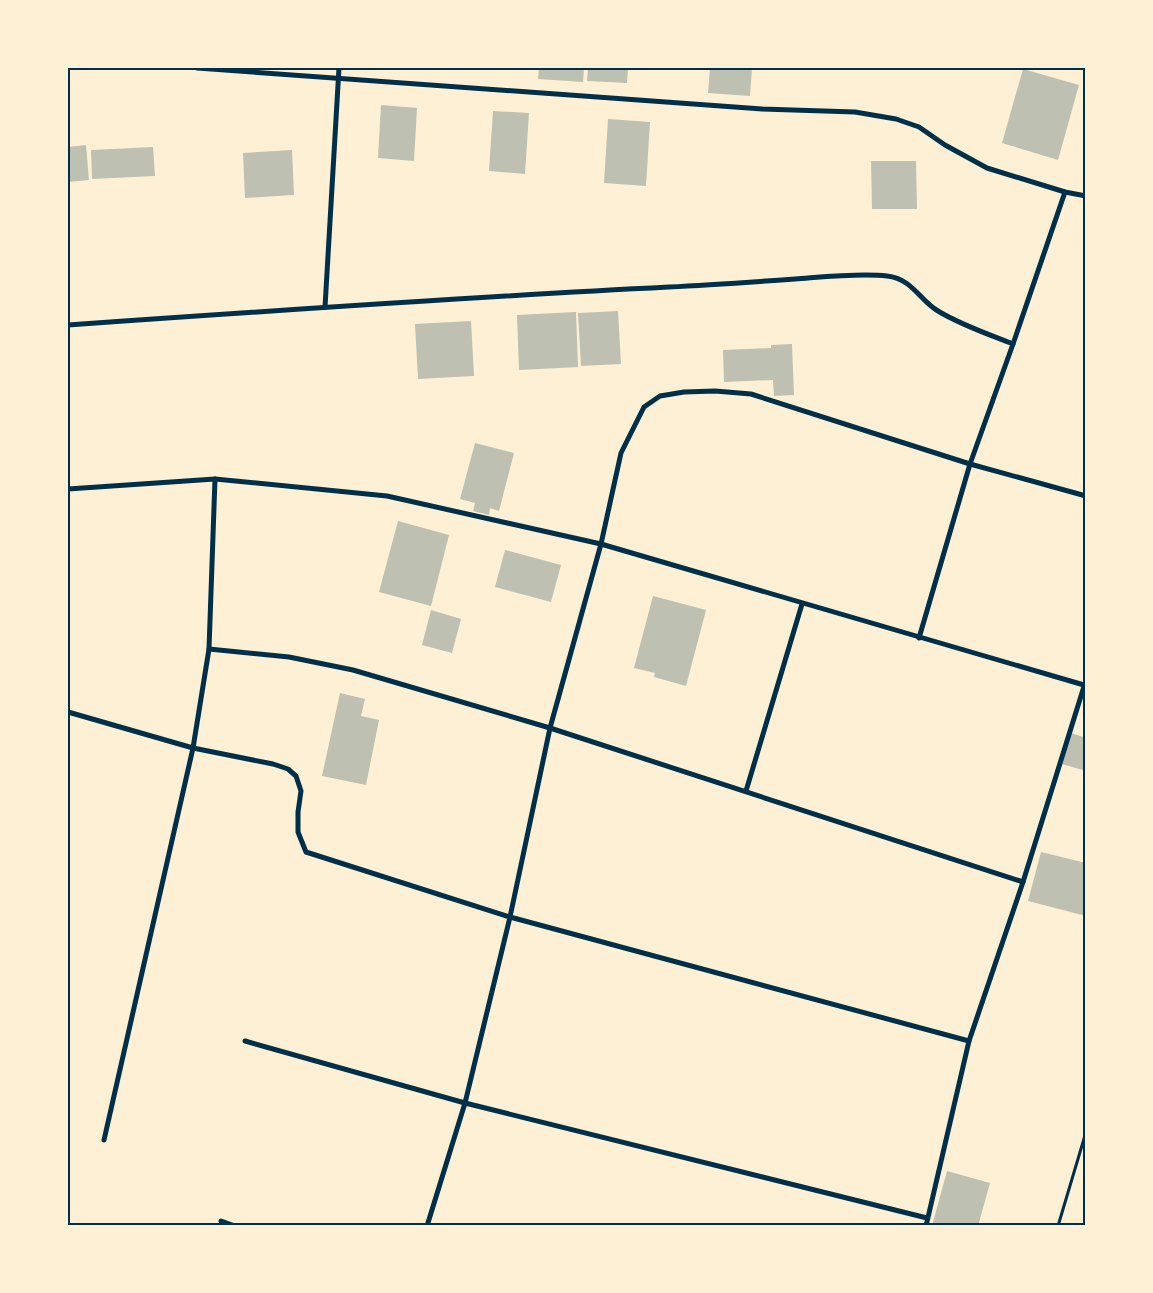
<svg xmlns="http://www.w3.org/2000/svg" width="1153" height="1293" font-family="'Crimson Pro',serif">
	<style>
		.building { fill: #bec0b2 }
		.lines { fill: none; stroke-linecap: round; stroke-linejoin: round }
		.path { stroke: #003049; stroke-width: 3 }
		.minor { stroke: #003049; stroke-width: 5 }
		.neatline { fill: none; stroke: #003049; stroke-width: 2 }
	</style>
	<rect width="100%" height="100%" fill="#fdf0d5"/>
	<g class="building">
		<polygon points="539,68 584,68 583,82 538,79"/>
		<polygon points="588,68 628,68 627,83 587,81"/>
		<polygon points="710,68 752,68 750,96 708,93"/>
		<polygon points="1023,69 1079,85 1058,160 1002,143"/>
		<polygon points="381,105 417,108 414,161 378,158"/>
		<polygon points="493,111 529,113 525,174 489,171"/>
		<polygon points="608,119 650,122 646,186 604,183"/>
		<polygon points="86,145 89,180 68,182 68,147"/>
		<polygon points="153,147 155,176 92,179 91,150"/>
		<polygon points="292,150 294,195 245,198 243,153"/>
		<polygon points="871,161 916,161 917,209 872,209"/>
		<polygon points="618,311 621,364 581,366 578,313"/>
		<polygon points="576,312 578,367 519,370 517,315"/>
		<polygon points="471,321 474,376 418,379 415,324"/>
		<polygon points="792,344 794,395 774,396 773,380 724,382 723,350 771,348 771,345"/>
		<polygon points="475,443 514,453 499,511 490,508 489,515 473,511 475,503 460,499"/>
		<polygon points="398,521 449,535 431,606 379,592"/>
		<polygon points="505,550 561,565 551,602 495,587"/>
		<polygon points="653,596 706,610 686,686 654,677 655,673 634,668"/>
		<polygon points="431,610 461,619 452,653 422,645"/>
		<polygon points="340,693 365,699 361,716 379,720 366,785 322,776"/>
		<polygon points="1071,733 1086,738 1086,771 1062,764"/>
		<polygon points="1041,852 1086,863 1086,916 1028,901"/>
		<polygon points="947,1171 990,1183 978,1226 932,1226"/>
	</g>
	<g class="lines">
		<polyline class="path" points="1058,1226 1086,1132"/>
		<g class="minor">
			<polyline points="197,68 762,109 855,112 896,119 919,127 945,145 987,168 1065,192 1086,196"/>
			<polyline points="325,307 339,68"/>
			<path d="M68,325C268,311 468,297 669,287C711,285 753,282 795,279C823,277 859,273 887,276C913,279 919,300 938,311C961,325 988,334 1013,344"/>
			<polyline points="68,489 215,479 387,496 601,544 1084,685"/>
			<polyline points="919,638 970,464 1013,344 1065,192"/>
			<polyline points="209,649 289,657 353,670 550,728 1023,882"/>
			<polyline points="68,712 193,748 273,764 288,769 296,776 301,791 298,812 298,832 306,852 510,917 969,1041"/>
			<polyline points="746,791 802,604"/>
			<polyline points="245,1041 465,1103 927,1218"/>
			<polyline points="104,1140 193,748 209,649 215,479"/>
			<polyline points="221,1221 235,1226"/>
			<polyline points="427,1226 465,1103 510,917 550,728 601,544 621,453 644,407 660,396 684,392 715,391 751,394 970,464 1086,496"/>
			<polyline points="926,1226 969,1041 1023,882 1086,680"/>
		</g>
	</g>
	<rect width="1153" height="1293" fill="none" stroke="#fdf0d5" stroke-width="138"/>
	<rect x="69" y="69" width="1015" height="1155" class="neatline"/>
</svg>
